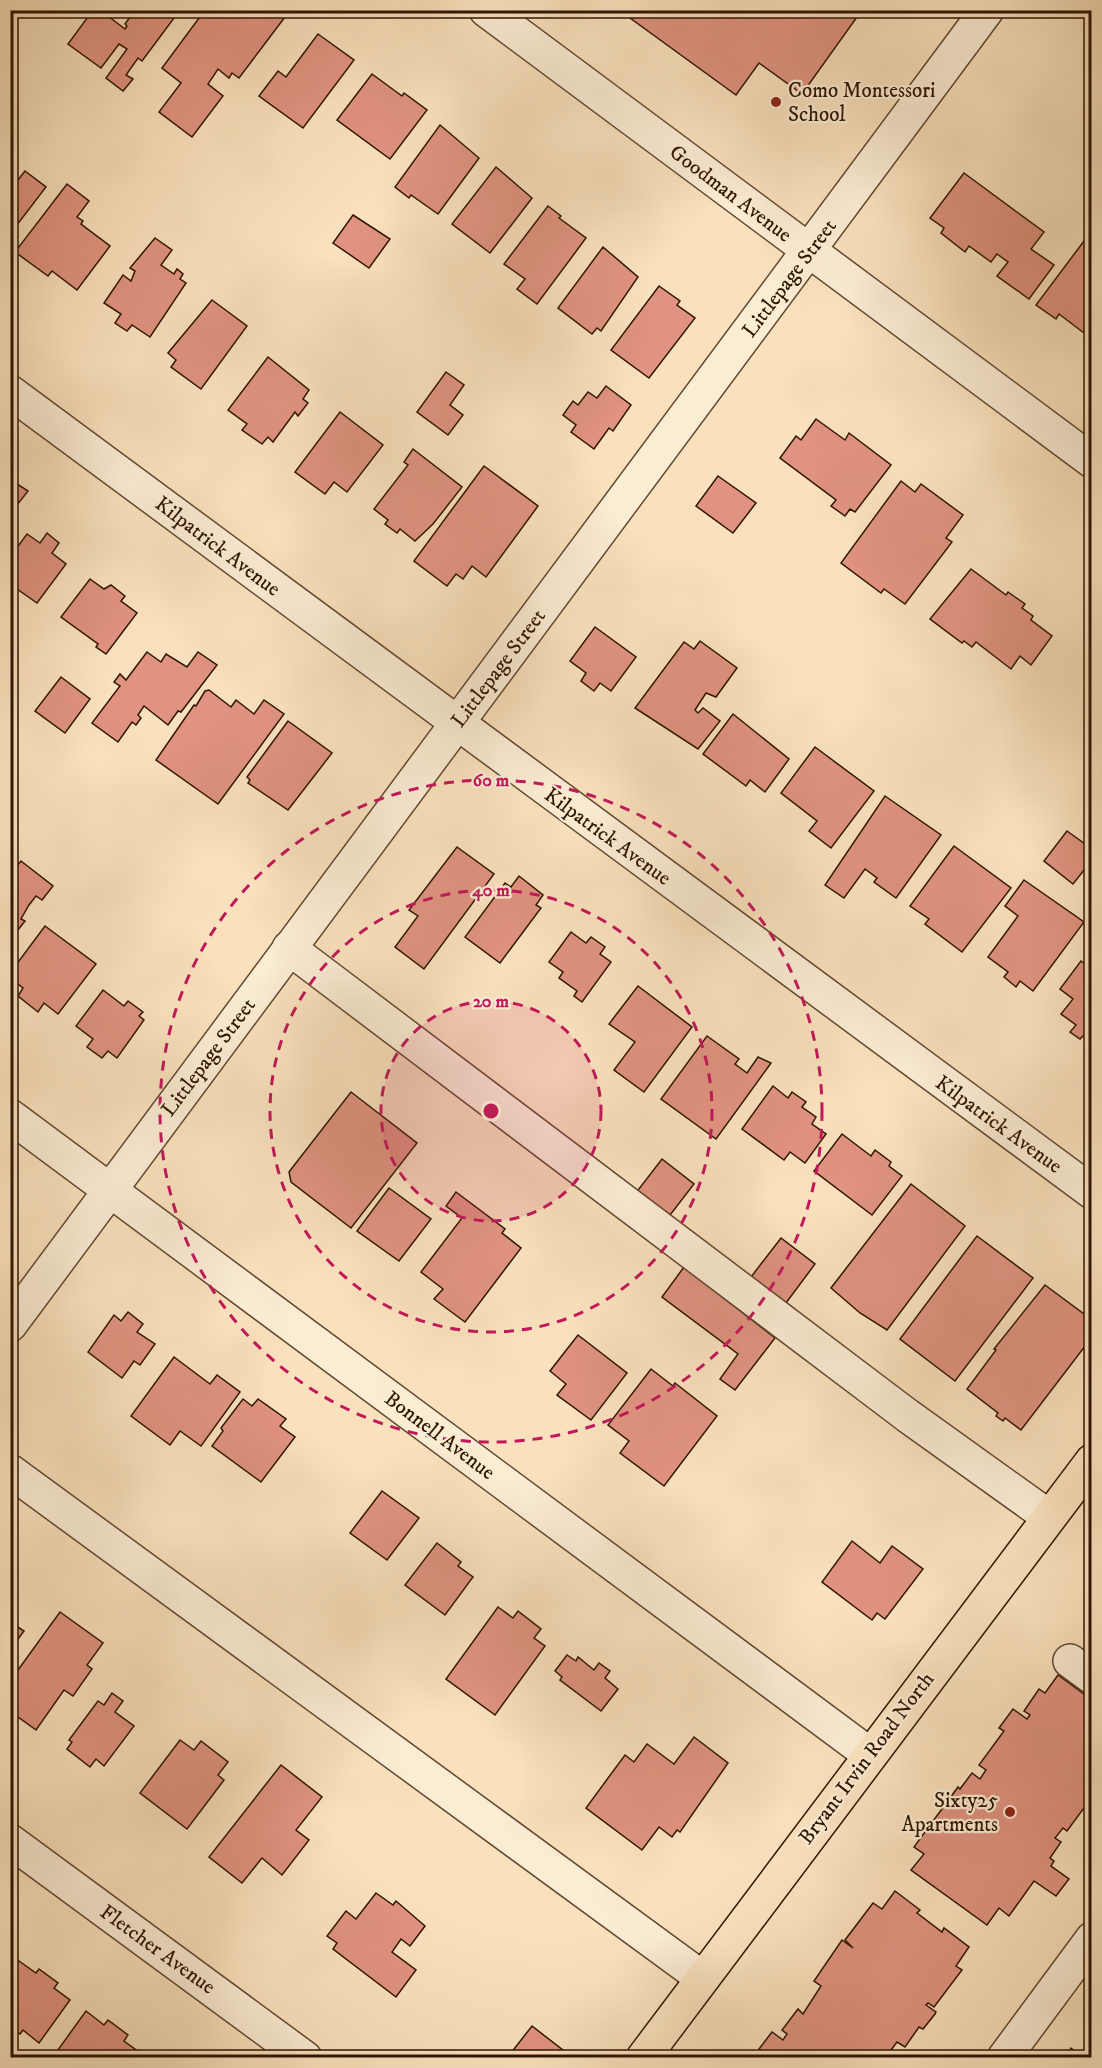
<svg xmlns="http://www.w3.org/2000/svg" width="1102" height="2068" font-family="'IM FELL DW Pica',serif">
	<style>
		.building { fill: #e09380; stroke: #2f1500; stroke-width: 1.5 }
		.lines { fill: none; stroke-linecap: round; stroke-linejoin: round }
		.minor-casing { stroke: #62482f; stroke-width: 36 }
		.major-casing { stroke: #2f1500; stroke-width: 36 }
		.minor { stroke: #fbecd4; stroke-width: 33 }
		.major { stroke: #f9e1bd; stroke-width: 33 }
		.ring { fill: none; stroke: #c2185b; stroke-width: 3; stroke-dasharray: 10 8 }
		.poi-dot { fill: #8f2418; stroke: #fbecd4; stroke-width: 2 }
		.labels { text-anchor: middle; stroke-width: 4.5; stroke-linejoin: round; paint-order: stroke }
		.poi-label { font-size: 21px; fill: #2f1500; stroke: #fbecd4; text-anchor: start }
		.street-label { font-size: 21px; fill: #2f1500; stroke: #fbecd4 }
		.centre { fill: #c2185b; stroke: #fbecd4; stroke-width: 3 }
		.ring-label { font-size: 18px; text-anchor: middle; font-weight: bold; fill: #c2185b; stroke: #fbecd4; stroke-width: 4.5; stroke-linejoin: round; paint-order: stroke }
	</style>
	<rect width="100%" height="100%" fill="#f9e1bd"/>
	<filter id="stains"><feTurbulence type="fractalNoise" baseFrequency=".00333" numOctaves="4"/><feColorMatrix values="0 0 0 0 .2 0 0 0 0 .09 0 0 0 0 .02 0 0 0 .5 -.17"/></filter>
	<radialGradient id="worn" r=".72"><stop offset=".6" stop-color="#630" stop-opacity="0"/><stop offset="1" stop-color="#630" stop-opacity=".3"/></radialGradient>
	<g class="building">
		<polygon points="93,10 100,10 125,29 127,26 125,24 133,13 130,10 180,10 142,61 138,58 126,75 133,79 123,91 106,78 127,49 119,44 101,68 68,44"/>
		<polygon points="205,10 285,10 288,13 239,78 232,73 229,78 218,69 208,84 223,96 192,137 159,112 181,83 162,68"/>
		<polygon points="619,10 862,10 802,94 759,63 736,95"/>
		<polygon points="318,34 354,60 303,128 259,96 278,71 286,77"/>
		<polygon points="372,74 402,96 404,93 427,110 390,159 337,120"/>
		<polygon points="440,125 479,158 438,214 411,195 409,198 395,187"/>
		<polygon points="496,167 532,198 490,253 452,224"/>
		<polygon points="25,171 46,187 10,234 10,175 18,180"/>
		<polygon points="964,173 1044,232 1031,249 1054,265 1029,299 997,276 1008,262 997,254 991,262 969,246 965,252 941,233 944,228 930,218"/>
		<polygon points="67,184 89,201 77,217 83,221 81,224 110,246 77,290 52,271 48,276 15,252"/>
		<polygon points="548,206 561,216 559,218 586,238 537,304 517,289 525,279 504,264"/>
		<polygon points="353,215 390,239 369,268 333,243"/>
		<polygon points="155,238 172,250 161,265 174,274 177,269 183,274 180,279 186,283 150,337 132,325 127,331 115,323 121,314 104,303 123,275 131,281 135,271 130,268"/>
		<polygon points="1084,241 1092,247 1092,328 1089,326 1084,333 1059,314 1056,319 1036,305"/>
		<polygon points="603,247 638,277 601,331 597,328 592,334 558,308"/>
		<polygon points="659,286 680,301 677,305 695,318 649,378 611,350"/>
		<polygon points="212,300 247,326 201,389 171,367 176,360 168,353"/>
		<polygon points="268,357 309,390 303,399 308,403 298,416 295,412 273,442 268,437 262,444 242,430 247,424 228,410"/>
		<polygon points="446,372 464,385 450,405 463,415 448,435 417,412"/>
		<polygon points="606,386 631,405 613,431 609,428 594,449 571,432 576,425 563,415 573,401 578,405 588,392 597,398"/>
		<polygon points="340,412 383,445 347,492 334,482 325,494 295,472"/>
		<polygon points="816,419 845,440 849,433 891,465 855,512 850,509 845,516 831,506 836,500 780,458 796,436 801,440"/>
		<polygon points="413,449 462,487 433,524 415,541 400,529 397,533 385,524 388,520 374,509 408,465 404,462"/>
		<polygon points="484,466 538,506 486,577 472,566 463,579 456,574 447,586 414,561"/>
		<polygon points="718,476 756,503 733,533 696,506"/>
		<polygon points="901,481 915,492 921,484 963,515 946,538 952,542 905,604 884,589 881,593 841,563"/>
		<polygon points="14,482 28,491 10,514 10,487"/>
		<polygon points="47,533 59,543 52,553 66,564 37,603 17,589 10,598 10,557 27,534 40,543"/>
		<polygon points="971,569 1006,595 1008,592 1025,604 1022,608 1033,616 1031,620 1052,636 1031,665 1020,656 1011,669 976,642 972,647 964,641 962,643 930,619"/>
		<polygon points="90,579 104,589 111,585 125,596 121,601 137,613 106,654 96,647 98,644 61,617"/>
		<polygon points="595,627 636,657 611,691 600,683 594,691 581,681 586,673 570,661"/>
		<polygon points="700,641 737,668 716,697 706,693 695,710 698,713 703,708 720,721 698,749 635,708 684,642 694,649"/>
		<polygon points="147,652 161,662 166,654 187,667 198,652 217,665 181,712 178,711 168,725 144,706 138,715 141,718 136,725 132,722 118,742 92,723 120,686 114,682 120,674 126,680"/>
		<polygon points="61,677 90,699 65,733 35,711"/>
		<polygon points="209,690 231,707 236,700 254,714 264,700 284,714 218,804 156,760 194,705 196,706 205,691"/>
		<polygon points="733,714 789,759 765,792 750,780 746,786 703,754"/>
		<polygon points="288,721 332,753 288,810 248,783 250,780 247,777"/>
		<polygon points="815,747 874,791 831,848 809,831 817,821 781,793"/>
		<polygon points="885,796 941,835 896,898 874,882 877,878 865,869 844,898 825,885"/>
		<polygon points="1067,831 1092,849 1092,860 1073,884 1044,861"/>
		<polygon points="954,846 1011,888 962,952 925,924 929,919 910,906"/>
		<polygon points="457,847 494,874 424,969 395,947 418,916 409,910"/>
		<polygon points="21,861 53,886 42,900 36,896 29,905 21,919 25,921 10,940 10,874"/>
		<polygon points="519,876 543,895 536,905 541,908 500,963 465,937 505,883 511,887"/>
		<polygon points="1024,880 1084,922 1033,991 1020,981 1016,987 1004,977 1008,972 988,957 1018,916 1005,906"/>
		<polygon points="45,926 96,964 58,1014 44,1003 38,1012 18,996 23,988 10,978 10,973"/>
		<polygon points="571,932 586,943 591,937 605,947 600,954 611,962 582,1002 574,996 577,991 559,978 563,972 549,962"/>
		<polygon points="1081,961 1092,969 1092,1035 1087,1032 1080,1039 1070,1032 1076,1025 1061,1014 1073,999 1060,989"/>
		<polygon points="638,986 692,1027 644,1092 614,1070 635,1042 609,1024"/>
		<polygon points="103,990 124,1006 128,1001 143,1012 139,1016 144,1020 117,1058 108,1051 102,1058 87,1047 93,1039 76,1026"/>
		<polygon points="707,1036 739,1059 735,1064 747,1073 758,1057 771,1063 716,1139 661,1099"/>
		<polygon points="773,1086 788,1098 792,1092 806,1102 802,1107 816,1117 812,1124 826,1134 805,1163 790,1152 784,1160 742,1129"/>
		<polygon points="351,1092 417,1143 351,1228 291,1182 289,1172"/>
		<polygon points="842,1134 871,1156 875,1150 891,1162 889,1166 902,1176 872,1215 814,1171"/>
		<polygon points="662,1159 694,1184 667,1219 635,1194"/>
		<polygon points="911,1184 965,1226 887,1330 860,1313 831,1288"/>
		<polygon points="389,1188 431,1219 399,1261 357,1231"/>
		<polygon points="456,1192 505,1229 502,1233 521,1248 465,1322 434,1299 443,1289 421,1272 462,1218 446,1206"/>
		<polygon points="977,1236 1033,1278 955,1381 900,1339"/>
		<polygon points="781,1238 815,1264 786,1303 751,1277"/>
		<polygon points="684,1267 775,1338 735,1390 720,1379 738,1354 662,1297"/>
		<polygon points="1045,1285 1092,1320 1092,1337 1021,1430 1005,1418 1003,1421 996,1416 998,1413 967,1389 996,1350 994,1349"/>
		<polygon points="128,1312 143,1324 137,1332 155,1344 140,1365 134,1361 122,1378 88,1352 114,1315 121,1321"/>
		<polygon points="578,1335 627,1373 591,1420 557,1395 566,1384 550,1371"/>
		<polygon points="174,1357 210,1384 217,1375 240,1392 201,1446 180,1431 170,1445 131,1416"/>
		<polygon points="651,1369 673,1386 675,1383 717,1416 664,1486 620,1453 629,1441 608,1425"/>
		<polygon points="243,1399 252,1406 258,1399 286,1419 280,1426 295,1437 261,1482 212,1446 223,1431 221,1428"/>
		<polygon points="382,1491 419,1518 387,1560 350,1533"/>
		<polygon points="852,1541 880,1563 892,1546 923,1569 885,1619 877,1613 872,1620 822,1582"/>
		<polygon points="437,1543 461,1562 458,1566 473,1577 445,1615 405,1585"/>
		<polygon points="498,1607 513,1618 518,1611 541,1629 534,1638 545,1646 495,1715 446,1679"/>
		<polygon points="60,1612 103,1643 87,1665 92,1669 73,1696 64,1690 36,1730 10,1711 10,1681"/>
		<polygon points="10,1622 24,1631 10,1650"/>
		<polygon points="567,1655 576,1661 578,1657 594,1670 599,1663 610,1671 605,1678 618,1689 601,1711 560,1680 562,1677 555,1671"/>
		<polygon points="1058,1675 1092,1700 1092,1797 1067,1831 1063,1828 1055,1838 1061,1842 1050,1858 1054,1861 1051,1866 1069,1879 1056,1896 1034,1881 1009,1916 999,1908 987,1925 911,1870 924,1854 914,1847 958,1787 960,1789 972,1773 980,1779 986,1770 979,1765 1004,1731 999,1728 1013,1709 1027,1719 1030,1715 1024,1711 1039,1689 1045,1693"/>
		<polygon points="112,1693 123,1701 115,1712 134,1726 104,1766 96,1759 90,1767 67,1749 72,1742 69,1740 98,1701 104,1705"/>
		<polygon points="694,1737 728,1763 680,1832 677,1830 672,1837 659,1827 642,1850 586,1808 625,1755 634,1762 647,1744 674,1764"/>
		<polygon points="180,1740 194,1750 201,1741 228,1762 218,1775 224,1780 187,1829 140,1793"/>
		<polygon points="281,1765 322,1797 296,1830 309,1840 282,1875 262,1858 242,1883 209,1857"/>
		<polygon points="895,1891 920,1910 917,1913 942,1932 944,1928 969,1947 956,1966 962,1970 934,2007 928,2003 926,2005 936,2012 935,2014 923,2029 919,2027 905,2047 897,2042 885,2058 768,2058 759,2049 772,2032 783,2040 787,2034 782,2030 798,2009 803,2014 821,1986 814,1981 842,1940 853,1948 845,1940 873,1903 882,1909"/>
		<polygon points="376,1893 393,1905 396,1901 425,1926 410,1946 401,1939 392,1952 416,1970 396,1997 333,1949 337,1943 327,1936 346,1911 356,1919"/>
		<polygon points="19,1961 36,1973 39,1969 58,1983 54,1988 70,2000 39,2043 23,2030 20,2034 10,2028 10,1973"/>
		<polygon points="86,2011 104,2025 108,2020 128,2035 124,2041 139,2052 135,2058 60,2058 55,2054"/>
		<polygon points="532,2026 568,2054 565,2058 507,2058"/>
		<polygon points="1092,2041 1092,2058 1065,2058 1071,2048 1081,2056"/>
	</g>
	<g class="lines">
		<defs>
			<g id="minor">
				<polyline points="486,10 1092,461"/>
				<polyline points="10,392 1092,1192"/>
				<polyline points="289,948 908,1416 1049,1517"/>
				<polyline points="10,1116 869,1754"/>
				<polyline points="10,1325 987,10"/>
				<polyline points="10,1471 701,1977"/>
				<polyline points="1070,1661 1092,1677"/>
				<polyline points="10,1841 305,2058"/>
				<polyline points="1004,2058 1092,1939"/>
			</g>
			<polyline id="major" points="643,2058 1092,1461"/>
		</defs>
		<use href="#minor" class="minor-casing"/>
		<use href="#major" class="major-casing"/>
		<use href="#minor" class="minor"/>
		<use href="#major" class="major"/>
	</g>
	<circle cx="491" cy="1111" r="110" fill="#c2185b" fill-opacity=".12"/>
	<g class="ring">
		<circle cx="491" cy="1111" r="110"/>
		<circle cx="491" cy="1111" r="221"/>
		<circle cx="491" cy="1111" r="331"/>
	</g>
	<g class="poi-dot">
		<circle cx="776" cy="102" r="6"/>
		<circle cx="1010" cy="1812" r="6"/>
	</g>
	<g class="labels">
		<g class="poi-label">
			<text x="788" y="97">Como Montessori<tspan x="788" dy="24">School</tspan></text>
			<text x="998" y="1807" text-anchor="end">Sixty25<tspan x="998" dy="24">Apartments</tspan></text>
		</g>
		<g class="street-label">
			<text transform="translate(731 193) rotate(37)" y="7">Goodman Avenue</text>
			<text transform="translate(789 278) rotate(-53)" y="7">Littlepage Street</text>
			<text transform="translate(218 546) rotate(37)" y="7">Kilpatrick Avenue</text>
			<text transform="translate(498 668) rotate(-53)" y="7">Littlepage Street</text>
			<text transform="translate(608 836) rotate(36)" y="7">Kilpatrick Avenue</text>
			<text transform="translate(208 1057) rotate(-53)" y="7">Littlepage Street</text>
			<text transform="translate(999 1124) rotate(36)" y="7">Kilpatrick Avenue</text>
			<text transform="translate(440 1435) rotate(37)" y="7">Bonnell Avenue</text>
			<text transform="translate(866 1758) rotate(-53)" y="7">Bryant Irvin Road North</text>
			<text transform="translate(158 1949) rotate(36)" y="7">Fletcher Avenue</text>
		</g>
	</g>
	<circle cx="491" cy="1111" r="9" class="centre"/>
	<g class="ring-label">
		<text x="491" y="786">60 m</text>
		<text x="491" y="896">40 m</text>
		<text x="491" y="1007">20 m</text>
	</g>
	<rect width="1102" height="2068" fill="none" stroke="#f9e1bd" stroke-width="36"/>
	<rect x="12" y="12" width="1078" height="2044" fill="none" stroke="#2f1500" stroke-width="3"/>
	<rect x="18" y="18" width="1066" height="2032" fill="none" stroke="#2f1500" stroke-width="1.5"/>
	<rect width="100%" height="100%" filter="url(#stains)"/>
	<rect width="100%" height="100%" fill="url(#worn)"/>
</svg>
